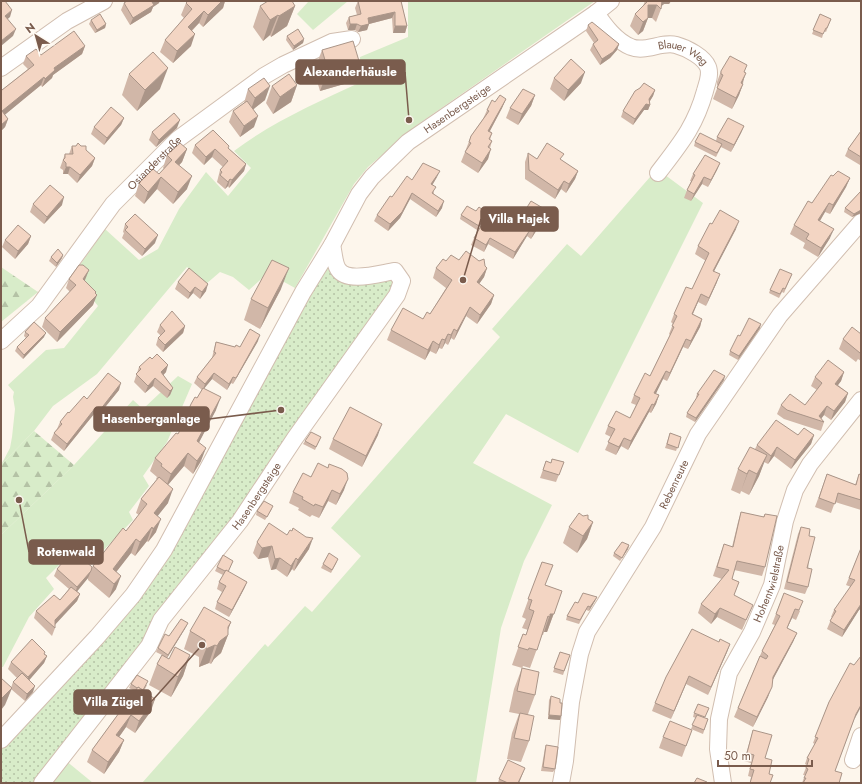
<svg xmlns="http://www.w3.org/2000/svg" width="862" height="784" font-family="Jost,sans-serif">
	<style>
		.green { fill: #d8ecc9 }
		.forest { fill: url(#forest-firs) }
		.park { fill: url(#park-dots) }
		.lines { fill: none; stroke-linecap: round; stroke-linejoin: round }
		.minor-casing { stroke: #d1beb0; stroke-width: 18 }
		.minor { stroke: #fff; stroke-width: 16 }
		.wall { fill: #d1b7a8 }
		.shaded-wall { fill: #aa9588 }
		.building { fill: #f3d5c3; stroke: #aa9588 }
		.labels { text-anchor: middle; stroke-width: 3; stroke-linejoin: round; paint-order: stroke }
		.street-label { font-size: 11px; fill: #7a5c4d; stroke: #fffaf3 }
		.leader { fill: none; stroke: #7a5c4d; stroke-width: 1.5 }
		.callout-dot { fill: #7a5c4d; stroke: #fffaf3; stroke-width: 1.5 }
		.callout { fill: #7a5c4d; stroke: #7a5c4d; stroke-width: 1.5 }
		.callout-label { font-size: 12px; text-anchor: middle; font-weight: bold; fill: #fff }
	</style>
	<defs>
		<pattern id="forest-firs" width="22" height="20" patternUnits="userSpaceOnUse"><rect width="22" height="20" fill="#d8ecc9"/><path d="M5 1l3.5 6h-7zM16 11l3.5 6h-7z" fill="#b4c2a5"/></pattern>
		<pattern id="park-dots" width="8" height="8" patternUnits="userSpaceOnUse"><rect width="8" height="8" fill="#d8ecc9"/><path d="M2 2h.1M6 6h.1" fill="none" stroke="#b4c2a5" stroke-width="1.8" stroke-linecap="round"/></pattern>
	</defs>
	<rect width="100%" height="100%" fill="#fdf6ec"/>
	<g class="green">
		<polygon points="309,1 348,1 313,30 297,14"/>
		<path d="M408,1H595L417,125L368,167L354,184L295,288L268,273L249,290L233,277L220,272L206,284L187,267L97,374L53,406L34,431L1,465L10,448L12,437L15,409L13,397L14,392L8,385L46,350L64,348L98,306L73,275L105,229L139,260L158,249L179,209L206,172L228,196L251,168L234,151C272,122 318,102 361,82L360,57L408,37Z"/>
		<polygon points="657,169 703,203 578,453 506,414 473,463 552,505 524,561 501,628 476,783 142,783 265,644 268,647 305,606 312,612 361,556 331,528 500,337 492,329 567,244 581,256"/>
		<polygon points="178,376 192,384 167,442 143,476 149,486 129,512 133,520 92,562 73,551 46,578 54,589 29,617 3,667 1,667 1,535 74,465 133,400 143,409"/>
		<polygon points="65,760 93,783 49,783"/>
	</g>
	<g class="forest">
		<polygon points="1,267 38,292 1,322"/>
		<polygon points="34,431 74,465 1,535 1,465"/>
	</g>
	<polygon class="park" points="332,252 339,277 394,275 396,294 41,783 1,783 1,750 138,596"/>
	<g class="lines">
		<defs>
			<g id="minor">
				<path id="s1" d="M596,13C605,26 616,41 631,47C645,53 662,41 676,45C687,48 704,57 708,67C711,75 707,83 705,91C695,127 680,144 658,173"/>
				<polyline points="1,68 67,21 104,1"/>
				<path id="s2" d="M1,341L39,306L113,204L178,139L264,76L283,65L332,42L352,39"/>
				<path id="s3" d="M1,740L97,637L133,595L164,550L303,292L332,245L359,194L372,177L408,142L596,13L611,1"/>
				<polyline points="853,760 861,736"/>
				<path id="s4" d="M42,783L149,646L161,620L240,521L295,438L397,295L402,281L395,271C381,273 347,284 338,269C334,263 334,252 332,245"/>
				<path id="s5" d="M561,783L565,761L571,702L580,654L587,632L653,527L698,434L780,315L861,222"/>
				<path id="s6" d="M723,783L718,749L719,719L729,673L752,632L772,585L785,521L795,490L810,464L861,400"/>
			</g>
		</defs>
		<use href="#minor" class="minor-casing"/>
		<use href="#minor" class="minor"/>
	</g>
	<g class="wall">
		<polygon points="188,1 225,1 223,8 203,27 199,23 192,31 191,46 173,63 160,52 165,40 184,18 181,15 186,3"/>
		<polygon points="358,1 401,1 407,26 405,33 393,33 392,18 369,24 367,30 358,32 355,30 348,30 346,23 349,17 357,15 355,8"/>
		<polygon points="645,1 671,1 669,4 664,4 661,6 661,9 656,22 652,18 648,18 643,31 638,35 630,26 635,14 643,6"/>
		<polygon points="124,3 159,3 153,7 151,12 130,25 121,10"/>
		<polygon points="260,6 295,6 287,26 271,37 270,35 263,41 253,27"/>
		<polygon points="820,14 831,19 826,32 824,31 822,38 812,34"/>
		<polygon points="91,20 106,24 105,28 95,33 89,24"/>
		<polygon points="588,25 619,44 617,50 610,58 600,65 590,50 593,44 594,43 586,31"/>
		<polygon points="287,36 304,39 303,43 293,50 286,40"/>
		<polygon points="85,46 82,54 53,75 52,78 42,87 41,85 4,115 8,119 5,127 1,131 1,89 2,90 28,69 23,64 26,56 41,55"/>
		<polygon points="322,50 351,82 320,91 314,71"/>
		<polygon points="721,71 745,72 743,84 739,95 732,109 713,99 718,86 717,85 717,82"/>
		<polygon points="129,74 160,89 137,111 122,95"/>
		<polygon points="554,78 581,83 564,101 550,89"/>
		<polygon points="297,85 291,102 273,114 266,103 272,86"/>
		<polygon points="248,89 265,100 253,109 254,127 240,137 229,122 233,111 244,103"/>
		<polygon points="655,90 653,96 650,101 650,105 648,110 644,110 633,125 621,117 623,111"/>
		<polygon points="535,95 531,106 518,125 506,118 510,108"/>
		<polygon points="506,99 502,108 490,131 492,133 490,140 492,141 490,148 488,159 478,173 461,162 465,152 471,136 483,119 487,110 495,102"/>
		<polygon points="124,118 121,125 104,145 91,134 94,127"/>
		<polygon points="744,126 741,133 731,152 721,147 716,157 694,146 695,142 716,141 717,137"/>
		<polygon points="177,128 156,147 149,140 152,132"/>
		<polygon points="861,131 861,163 860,165 845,156 848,149"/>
		<polygon points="195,145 228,148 246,164 244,171 229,188 228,186 225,189 217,182 220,170 223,167 212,157 204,165 192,153"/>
		<polygon points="72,146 86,150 95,158 92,166 77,183 68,174 63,174 63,170 60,168 65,154 69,154"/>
		<polygon points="187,149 182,162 179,165 187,189 173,204 157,189 144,204 135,196 139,183 159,174 164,169 163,168 167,155"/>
		<polygon points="528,153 537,159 561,160 578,171 575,179 566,193 561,189 555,199 525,179 525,162"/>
		<polygon points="720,163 717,170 708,187 702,184 691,201 684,198 687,190 691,181 690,181 693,174"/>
		<polygon points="833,176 850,178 846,187 830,214 825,212 820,221 830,238 818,257 803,248 805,243 790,234 794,225 812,203"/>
		<polygon points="437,177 433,184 434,194 442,208 436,217 410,199 400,218 388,231 374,221 377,215 392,197 412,180"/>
		<polygon points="861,191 861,213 852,217 844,212 845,208"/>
		<polygon points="33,204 62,205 44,224 30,212"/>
		<polygon points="476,211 487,213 486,216 477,230 460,219 461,215"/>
		<polygon points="524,212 546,217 539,229 538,228 531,239 527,236 513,259 488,244 484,252 471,245 474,238 504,231"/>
		<polygon points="125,224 155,243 142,256 122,238 124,233 123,232"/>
		<polygon points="712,224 736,229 714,271 717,282 706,306 698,302 693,314 702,319 700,327 688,349 683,347 667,381 663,379 655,394 659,395 656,404 651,413 649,412 628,450 621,446 616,455 605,450 611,437 605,434 608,426 630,418 636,405 631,403 634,395 650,376 670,335 669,334 673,324 671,322 674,314 692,289 706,261 695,254 698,246"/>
		<polygon points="31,236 28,244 15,259 2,247 5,240"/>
		<polygon points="63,255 62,258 56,267 49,261 51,257"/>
		<polygon points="459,260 485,266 487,268 484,277 479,284 494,295 491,304 477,324 466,316 454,340 451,338 448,345 445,343 442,349 439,348 436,354 430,351 425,360 387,340 391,330 423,319 430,314 446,288 433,278 436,268 446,261"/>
		<polygon points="189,268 206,291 200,299 193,293 188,299 175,289 178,282"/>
		<polygon points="792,274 784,293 782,292 779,298 769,293 770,290"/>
		<polygon points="69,279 85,280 85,281 96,292 93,305 57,342 42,327 45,318 70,292 66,288"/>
		<polygon points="281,289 260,329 244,320 251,299"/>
		<polygon points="160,325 185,326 183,333 163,352 156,345 158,338 161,336 157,332"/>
		<polygon points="760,328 738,360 729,355 730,351 740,336"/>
		<polygon points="25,332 44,337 23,359 15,351 17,347 26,338 24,336"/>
		<polygon points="861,334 861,361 858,359 856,362 839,349 843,339"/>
		<polygon points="258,341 233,384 231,383 227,390 212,379 204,388 216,410 199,442 201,461 193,474 184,466 168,485 168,503 157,516 156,532 148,542 147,541 135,556 131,553 116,572 116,589 109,598 88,580 88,578 77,591 80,594 77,601 55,624 55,628 52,636 34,618 36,611 60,600 69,589 54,576 57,569 92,567 126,531 139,515 136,513 141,499 157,479 156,479 157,477 150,471 155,458 178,434 184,424 183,424 188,411 197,398 202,390 194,383 197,377 212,358 214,349 216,342 235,347 240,347"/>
		<polygon points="139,367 166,372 163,375 173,388 170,395 167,398 153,386 145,393 134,382"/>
		<polygon points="844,372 841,381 838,385 848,393 845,402 831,420 824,415 821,419 824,422 821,431 784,419 777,414 781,405 805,405 817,390 811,386 815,377"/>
		<polygon points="724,380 695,422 686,417 687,413 697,398 696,397 697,394"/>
		<polygon points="119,390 97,417 94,414 64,451 51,440 54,433 57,429 60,422 87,399"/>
		<polygon points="670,433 681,437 676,451 665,448"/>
		<polygon points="378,435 362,467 329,449 333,439"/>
		<polygon points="798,435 814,435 811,444 791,469 774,456 768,464 764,462 759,476 749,495 741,491 740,494 731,490 738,469 755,449 757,445"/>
		<polygon points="321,437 315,450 303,444 305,441"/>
		<polygon points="552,459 564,462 556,482 540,478 546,461 551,463"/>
		<polygon points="827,474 855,485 859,474 861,475 861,510 835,502 831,513 815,507"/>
		<polygon points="311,477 344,490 336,505 328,501 319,518 312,515 310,517 298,510 299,508 289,503 293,492"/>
		<polygon points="272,509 265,520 256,515 257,511"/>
		<polygon points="741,512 763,517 765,514 765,567 762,576 734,570 732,579 739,582 734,595 749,614 742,630 717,617 711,624 698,613 701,604 722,579 713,576 724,544 732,547 738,522"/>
		<polygon points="588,519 593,522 587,539 577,553 563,543 569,527"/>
		<polygon points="801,527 809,536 808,587 805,594 784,589 798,534"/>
		<polygon points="287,535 309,549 294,571 292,569 287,577 276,569 271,570 268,557 258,559 253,553 257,542"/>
		<polygon points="629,545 628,549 620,561 613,556 614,553"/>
		<polygon points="861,548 859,610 842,637 827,629 832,617 831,617 834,610 851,587 846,585"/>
		<polygon points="233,561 228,572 247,582 244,589 229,617 215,609 217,602 222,592 217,589 219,582 223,575 215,571 217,567"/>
		<polygon points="337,562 331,573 321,568 323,564"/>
		<polygon points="542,562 545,585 562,591 547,632 544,632 543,635 542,635 530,668 523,666 522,668 535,695 528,714 529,741 521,762 507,759 512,733 519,714 509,712 514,689 522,668 512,665 523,634 526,635 528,630 522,628 526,619 522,617"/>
		<polygon points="784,593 800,611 796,620 792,618 787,628 797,633 793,642 772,681 768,697 753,727 734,717 762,651 775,625 772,624"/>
		<polygon points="597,597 595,601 589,611 586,610 579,624 566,620 567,616 578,603"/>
		<polygon points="231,622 228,630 228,635 221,653 214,659 211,664 209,663 199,667 199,657 184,649 190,631"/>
		<polygon points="186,627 167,658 169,659 190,655 183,676 171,697 149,685 157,664 162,655 156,652 158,648 169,636"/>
		<polygon points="719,642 730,644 727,652 708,695 686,684 671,719 652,711 655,703"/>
		<polygon points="560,652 570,655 563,675 553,672"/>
		<polygon points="45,654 47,656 44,663 29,680 33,692 25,701 11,689 5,705 13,682 17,678 8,669 11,662"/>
		<polygon points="131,684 147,685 144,691 151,711 135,733 126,727 119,737 124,740 119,752 104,774 87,762 92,750 135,691 129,688"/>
		<polygon points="551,696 560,703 561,716 560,720 548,719 549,700"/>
		<polygon points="829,702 854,720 835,771 839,783 802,783 805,775 803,775 807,765 805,764 807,758 815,744 813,743"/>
		<polygon points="694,713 708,719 703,734 691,729 696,718 693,717"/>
		<polygon points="753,730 765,758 770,783 750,783 751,777 748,776 751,763 744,761"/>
		<polygon points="663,737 688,741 682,757 659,748"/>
		<polygon points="546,745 555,769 553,772 541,771 545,748"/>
		<polygon points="499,779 519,783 498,783"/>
	</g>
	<g class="shaded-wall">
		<polygon points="153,1 160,1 159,3 153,7 151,12 130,25 133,18"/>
		<polygon points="222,1 225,1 223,8 203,27 208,15"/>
		<polygon points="660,1 671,1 669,4 664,4 659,8"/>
		<polygon points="648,5 657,5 652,18 643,18"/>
		<polygon points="295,6 287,26 271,37 279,16"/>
		<polygon points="12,10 10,17 2,24 5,16"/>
		<polygon points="204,11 199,23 183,39 188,27"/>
		<polygon points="395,12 392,18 369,24 367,30 358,32 361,26 368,18"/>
		<polygon points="278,15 270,35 263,41 270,20"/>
		<polygon points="648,18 643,31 638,35 643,22"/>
		<polygon points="106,24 105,28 95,33 97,30"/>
		<polygon points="350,24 357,24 355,30 348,30"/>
		<polygon points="395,26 407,26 405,33 393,33"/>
		<polygon points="16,29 13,36 1,46 1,41"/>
		<polygon points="195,34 191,46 173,63 177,51"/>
		<polygon points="304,39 303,43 293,50 294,46"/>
		<polygon points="619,44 617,50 610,58 600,65 602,59"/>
		<polygon points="85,46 82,54 53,75 52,78 42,87 45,79 54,68"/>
		<polygon points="359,61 351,82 320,91 328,70"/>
		<polygon points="168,68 160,89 137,111 145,90"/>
		<polygon points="585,72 581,83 564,101 568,90"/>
		<polygon points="746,73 742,84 741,83"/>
		<polygon points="44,77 41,85 1,118 2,111"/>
		<polygon points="743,84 739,95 732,109 736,98"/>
		<polygon points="297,85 291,102 273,114 280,97"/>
		<polygon points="270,86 265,100 250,112 255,98"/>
		<polygon points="655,90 653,96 648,104 650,105 648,110 644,110 633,125 635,119"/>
		<polygon points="535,95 531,106 518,125 522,114"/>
		<polygon points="506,99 502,108 485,140 488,131"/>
		<polygon points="258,116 254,127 240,137 244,126"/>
		<polygon points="124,118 121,125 104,145 107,138"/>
		<polygon points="8,119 5,127 1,131 1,125"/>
		<polygon points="180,120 177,128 156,147 159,140"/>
		<polygon points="744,126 741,133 731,152 734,145"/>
		<polygon points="187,149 182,162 171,174 175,162"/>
		<polygon points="215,149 212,157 204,165 206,157"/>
		<polygon points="491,149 488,159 478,173 482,163"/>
		<polygon points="95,158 92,166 77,183 80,175"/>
		<polygon points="720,163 717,170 708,187 711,180"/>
		<polygon points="246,164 244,171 229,188 232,180"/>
		<polygon points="66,167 70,167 68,174 63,174"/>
		<polygon points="440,171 437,177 429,190 431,184"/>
		<polygon points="578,171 575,179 566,193 569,184"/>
		<polygon points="192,176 187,189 173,204 178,192"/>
		<polygon points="161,177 157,189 144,204 148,192"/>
		<polygon points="704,177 702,184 691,201 694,194"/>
		<polygon points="850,178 846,187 830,214 833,205"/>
		<polygon points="230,179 228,186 225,189 228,182"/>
		<polygon points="564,181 561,189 555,199 558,190"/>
		<polygon points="412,193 410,199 400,218 388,231 390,224"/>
		<polygon points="64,197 62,205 44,224 47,217"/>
		<polygon points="444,201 442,208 436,217 438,211"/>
		<polygon points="829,203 825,212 815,229 818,220"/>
		<polygon points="861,210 861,213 852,217 854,214"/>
		<polygon points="548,211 546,217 539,229 542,222"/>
		<polygon points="487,213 486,216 477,230 479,226"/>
		<polygon points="540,221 538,228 531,239 534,232"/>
		<polygon points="739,221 736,229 710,279 713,271"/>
		<polygon points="834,229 830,238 818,257 821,248"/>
		<polygon points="530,230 527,236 513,259 515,252"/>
		<polygon points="158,235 155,243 142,256 145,249"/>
		<polygon points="31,236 28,244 15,259 18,251"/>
		<polygon points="490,238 488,244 484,252 486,245"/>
		<polygon points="63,255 62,258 56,267 57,263"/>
		<polygon points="289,268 281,289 260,329 268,308"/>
		<polygon points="487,268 484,277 474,291 477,282"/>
		<polygon points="89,270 85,280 79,288 83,279"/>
		<polygon points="720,274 717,282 706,306 709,298"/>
		<polygon points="208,284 206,291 200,299 202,292"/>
		<polygon points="195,287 193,293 188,299 190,293"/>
		<polygon points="96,292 94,298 97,295 93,305 57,342 60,332"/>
		<polygon points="701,294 698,302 689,322 692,314"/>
		<polygon points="494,295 491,304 477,324 480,315"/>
		<polygon points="470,307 466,316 454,340 457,331"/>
		<polygon points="702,319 700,327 688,349 691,341"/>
		<polygon points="761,324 760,328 738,360 739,356"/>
		<polygon points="185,326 183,333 163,352 165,345"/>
		<polygon points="454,329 451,338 448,345 451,335"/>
		<polygon points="46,333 44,337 23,359 24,355"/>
		<polygon points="448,334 445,343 442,349 445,340"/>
		<polygon points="260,335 258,341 233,384 236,378"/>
		<polygon points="442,339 439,348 436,354 439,345"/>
		<polygon points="686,339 683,347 667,381 670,373"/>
		<polygon points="433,341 430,351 425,360 428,350"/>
		<polygon points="168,365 166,372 159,380 161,372"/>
		<polygon points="666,371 663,379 652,402 654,393"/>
		<polygon points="844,372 841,381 832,393 835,384"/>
		<polygon points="214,373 212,379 203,390 205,384"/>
		<polygon points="725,376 724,380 695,422 696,418"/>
		<polygon points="233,377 231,383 227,390 229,384"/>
		<polygon points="155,378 153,386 145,393 148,386"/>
		<polygon points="121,383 119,390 97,417 100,410"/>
		<polygon points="173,388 170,395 167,398 170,391"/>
		<polygon points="848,393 845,402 831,420 834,411"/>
		<polygon points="659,395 656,404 651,413 654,405"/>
		<polygon points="221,397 216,410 193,454 197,441"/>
		<polygon points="652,404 649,412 628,450 631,441"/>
		<polygon points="827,406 824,415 820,420 819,416"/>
		<polygon points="96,407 94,414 64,451 67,444"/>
		<polygon points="382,424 378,435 362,467 366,456"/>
		<polygon points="814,435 811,444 791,469 795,460"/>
		<polygon points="624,438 621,446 616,455 619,447"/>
		<polygon points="777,447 774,456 768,464 771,456"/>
		<polygon points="206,448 201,461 193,474 197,461"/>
		<polygon points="188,453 184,466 166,487 171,474"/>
		<polygon points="767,455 759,476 749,495 757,474"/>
		<polygon points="749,470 741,491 740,494 747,474"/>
		<polygon points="348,479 344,490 336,505 340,494"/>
		<polygon points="173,489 168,503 149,527 154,513"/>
		<polygon points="332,490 328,501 319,518 323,507"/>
		<polygon points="161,519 156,532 148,542 153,529"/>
		<polygon points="593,522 587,539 577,553 583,536"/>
		<polygon points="152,527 147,541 135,556 140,542"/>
		<polygon points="313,538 309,549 294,571 298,560"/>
		<polygon points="136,539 131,553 110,580 113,569"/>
		<polygon points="629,545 628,549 620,561 622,558"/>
		<polygon points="272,546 268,557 258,559 262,548"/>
		<polygon points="280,558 276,569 271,570 275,559"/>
		<polygon points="296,558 292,569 287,577 291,566"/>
		<polygon points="91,571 88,578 75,594 77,587"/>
		<polygon points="121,576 116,589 109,598 114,584"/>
		<polygon points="247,582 244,589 229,617 232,610"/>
		<polygon points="562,591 547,632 544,632 550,614"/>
		<polygon points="80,594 77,601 53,627 55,620"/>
		<polygon points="597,597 595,601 589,611 590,607"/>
		<polygon points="861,604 861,609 859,610 842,637 844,630"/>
		<polygon points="720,608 717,617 711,624 715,614"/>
		<polygon points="795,609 792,618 783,637 787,628"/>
		<polygon points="231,622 225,637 228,635 221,653 214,659 211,664 217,646"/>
		<polygon points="188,623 186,627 167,658 168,655"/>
		<polygon points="797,633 793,642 769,687 773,677"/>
		<polygon points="730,644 727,652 708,695 711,687"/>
		<polygon points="215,645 209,663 199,667 206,649"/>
		<polygon points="190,655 183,676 171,697 178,677"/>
		<polygon points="47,656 44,663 25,685 28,677"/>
		<polygon points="689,676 686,684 671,719 674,711"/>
		<polygon points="35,686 33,692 25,701 27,694"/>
		<polygon points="772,687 768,697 753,727 757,717"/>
		<polygon points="12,688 5,705 1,710 1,699"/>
		<polygon points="155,699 151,711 135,733 139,721"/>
		<polygon points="861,705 861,707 854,720 856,714"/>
		<polygon points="131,715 126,727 112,747 116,735"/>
		<polygon points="549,715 561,716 560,720 548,719"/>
		<polygon points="124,740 119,752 104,774 108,762"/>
		<polygon points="525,768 519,783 518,783"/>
	</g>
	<g class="building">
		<polygon points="1,1 5,1 12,10 5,16 16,29 1,41"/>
		<polygon points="127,1 153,1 152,2 154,5 133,18 124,3"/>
		<polygon points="188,1 222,1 208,15 204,11 188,27 195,34 177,51 165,40 192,9 186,3"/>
		<polygon points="268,1 292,1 295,6 279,16 278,15 270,20 260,6"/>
		<polygon points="358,1 401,1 407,26 395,26 395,12 368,18 369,24 361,26 357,24 350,24 349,17 361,14"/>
		<polygon points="648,1 662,1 661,9 657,5 648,5 648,18 643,22 635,14"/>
		<polygon points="100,14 106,24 97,30 91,20"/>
		<polygon points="820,14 831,19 827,28 826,28 823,34 813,30"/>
		<polygon points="592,22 619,44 613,52 602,59 593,44 598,40 588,25"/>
		<polygon points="298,29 304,39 294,46 287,36"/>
		<polygon points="74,31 85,46 54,68 55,70 45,79 44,77 2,111 8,119 1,125 1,89 2,90 34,65 26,56 36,49 41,55"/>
		<polygon points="353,41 359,61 328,70 322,50"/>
		<polygon points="153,52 168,68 145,90 129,74"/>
		<polygon points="730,56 747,65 744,72 746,73 741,83 743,84 736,98 717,88 723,75 721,74 721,71"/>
		<polygon points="571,59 585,72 568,90 554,78"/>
		<polygon points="289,74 297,85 280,97 272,86"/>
		<polygon points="264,78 270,86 255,98 248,89"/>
		<polygon points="644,83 655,90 649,99 650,105 646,104 635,119 623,111 635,91 640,88"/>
		<polygon points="523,89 535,95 522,114 510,108"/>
		<polygon points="500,95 506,99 488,131 492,133 489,139 492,141 488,147 491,149 482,163 465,152 471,143 469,142 471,136 489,111 487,110 492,100 495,102"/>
		<polygon points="247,101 258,116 244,126 233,111"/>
		<polygon points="111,107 124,118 107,138 94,127"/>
		<polygon points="174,113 180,120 159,140 152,132"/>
		<polygon points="728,118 744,126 734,145 717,137"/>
		<polygon points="213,130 229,146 228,148 246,164 232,180 230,179 228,182 220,175 222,172 220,170 228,161 215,149 206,157 195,145"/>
		<polygon points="861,131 861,157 848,149"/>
		<polygon points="700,133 722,144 717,153 695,142"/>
		<polygon points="78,143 81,146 86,146 86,150 95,158 80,175 70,167 66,167 66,163 63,160 65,158 65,154 73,154 72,146 76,146"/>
		<polygon points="180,143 187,149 175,162 192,176 178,192 161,177 148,192 139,183 153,169 159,174 172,160 167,155"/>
		<polygon points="547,143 564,154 560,159 578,171 569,184 564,181 558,190 529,170 528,153 537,159"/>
		<polygon points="705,155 720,163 711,180 704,177 694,194 687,190 695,175 693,174"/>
		<polygon points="423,163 440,171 431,184 436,187 432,193 444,201 438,211 412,193 402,212 390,224 377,215 390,196 392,197 407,176 412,180"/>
		<polygon points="838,171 850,178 833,205 829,203 818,220 834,229 821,248 806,239 809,234 794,225 808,201 812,203 831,175 833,176"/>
		<polygon points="50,185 64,197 47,217 33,204"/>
		<polygon points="861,191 861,210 854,214 845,208"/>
		<polygon points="531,201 548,211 542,222 540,221 534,232 530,230 515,252 490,238 486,245 474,238 484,221 504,231 510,219 514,221 520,210 524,212"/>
		<polygon points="467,206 476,211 479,207 487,213 479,226 461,215"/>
		<polygon points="720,210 739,221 713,271 720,274 709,298 701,294 692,314 702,319 691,341 686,339 670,373 666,371 654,393 659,395 654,405 652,404 631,441 624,438 619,447 608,442 615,429 608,426 616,411 630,418 640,398 634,395 645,373 650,376 674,327 672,326 677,316 674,314 686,287 692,289 709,253 698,246 710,223 712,224"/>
		<polygon points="135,214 158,235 145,249 125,230 128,227 125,224"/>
		<polygon points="18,225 31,236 18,251 5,240"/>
		<polygon points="58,249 63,255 57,263 51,257"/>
		<polygon points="466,251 479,261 484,259 485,266 487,268 477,282 494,295 480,315 470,307 457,331 454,329 451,335 448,334 445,340 442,339 439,345 433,341 428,350 391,330 403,308 423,319 427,312 430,314 452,280 436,268 443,259 446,261 451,255 459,260"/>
		<polygon points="272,260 289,268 268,308 251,299"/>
		<polygon points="79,265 83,265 89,270 83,279 96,292 95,293 97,295 60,332 45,318 76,285 69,279"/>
		<polygon points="189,268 208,284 202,292 195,287 190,293 178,282"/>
		<polygon points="780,269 792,274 785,289 783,288 780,294 770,290"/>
		<polygon points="172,311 185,326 165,345 158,338 165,331 160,325"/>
		<polygon points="749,318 761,324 739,356 730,351 738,335 740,336"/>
		<polygon points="34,322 46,333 24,355 17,347 29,335 25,332"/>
		<polygon points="852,327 861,334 861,351 860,353 843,339"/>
		<polygon points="250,329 260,335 236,378 233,377 229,384 214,373 205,384 197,377 216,353 214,352 216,342 235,347 236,345 240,347"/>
		<polygon points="157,354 168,365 161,372 173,388 170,391 155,378 148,386 136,374 141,369 139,367 150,357 152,359"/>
		<polygon points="828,360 844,372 835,384 848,393 834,411 827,406 819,416 824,422 787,410 781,405 790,394 805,405 822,383 815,377"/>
		<polygon points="714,370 725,376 696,418 687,413 699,394 697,394"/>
		<polygon points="108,373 121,383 100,410 96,407 67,444 54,433 62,424 60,422 68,412 69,413 84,396 87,399"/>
		<polygon points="203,388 221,397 197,441 206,448 197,461 188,453 171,474 161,466 162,464 155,458 176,433 178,434 190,412 188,411 191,404 195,397 197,398"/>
		<polygon points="350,407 382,424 366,456 333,439"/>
		<polygon points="776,420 798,435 804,428 814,435 795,460 777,447 771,456 757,445"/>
		<polygon points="311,432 321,437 316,447 305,441"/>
		<polygon points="670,433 681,437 678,448 667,444"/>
		<polygon points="750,447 767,455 757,474 749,470 747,474 738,469"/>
		<polygon points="552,459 564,462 559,475 543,470 546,461 551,463"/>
		<polygon points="318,463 328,468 329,464 342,469 347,473 348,479 340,494 332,490 323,507 315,504 314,506 302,499 303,497 293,492 303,473 311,477"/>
		<polygon points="827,474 856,485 859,474 861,475 861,500 838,493 835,504 819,498"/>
		<polygon points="159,477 173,489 154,513 161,519 153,529 152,527 140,542 136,539 113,569 121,576 114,584 93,566 123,528 126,531 147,504 141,499"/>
		<polygon points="264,501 273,506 267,517 257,511"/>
		<polygon points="741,512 764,517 765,514 777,516 765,567 737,561 732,579 739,582 734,595 753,605 746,620 720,608 715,614 701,604 729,570 717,567 724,544 733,547"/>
		<polygon points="579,513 583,516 588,515 588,519 593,522 583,536 569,527"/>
		<polygon points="269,523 287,535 290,530 292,531 293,528 306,537 313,538 298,560 296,558 291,566 280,558 275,559 272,546 262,548 257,542"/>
		<polygon points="801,527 810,529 809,536 815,537 807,568 812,569 808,587 787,582"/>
		<polygon points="622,542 629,545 622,558 614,553"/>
		<polygon points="861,548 861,604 844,630 830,621 836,611 834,610 855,580 849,578"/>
		<polygon points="73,550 92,567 91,571 77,587 57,569"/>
		<polygon points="329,553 338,559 332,570 323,564"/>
		<polygon points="223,555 233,561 228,572 226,570 225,571 217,567"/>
		<polygon points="542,562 553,565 545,585 562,591 554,614 550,614 550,617 548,616 537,650 529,648 528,650 518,647 523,634 526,635 534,611 529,609 532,600 528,599"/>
		<polygon points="226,570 247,582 232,610 217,602 226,586 219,582"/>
		<polygon points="71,587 80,594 55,620 55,628 36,611 54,595 60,600"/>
		<polygon points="583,593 597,597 590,607 588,606 580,620 567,616 575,602 578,603"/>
		<polygon points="784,593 803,601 799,610 795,609 787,628 797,633 773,677 772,687 757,717 738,708 760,656 766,659 768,656 762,651 780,616 776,614"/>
		<polygon points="204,607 231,622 228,627 228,635 220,641 217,646 215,645 206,649 205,640 190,631"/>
		<polygon points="181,619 188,623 168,655 158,648 165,634 169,636"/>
		<polygon points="692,629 719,642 720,639 730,644 711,687 689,676 674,711 655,703 666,677"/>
		<polygon points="32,639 45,652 44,654 47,656 28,677 11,662"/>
		<polygon points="175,647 190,655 178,677 157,664 162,655 169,659"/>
		<polygon points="560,652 570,655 564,671 554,668"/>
		<polygon points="861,656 861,705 856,714 835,771 842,773 839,783 803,783 806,778 804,778 808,769 806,768 809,759 807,758 818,738 815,737 829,702 850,663 854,665"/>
		<polygon points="522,668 539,672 535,695 517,691"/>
		<polygon points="22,673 35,686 27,694 13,682"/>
		<polygon points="137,675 148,681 143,690 138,687 137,688 131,684"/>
		<polygon points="1,678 12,688 1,699"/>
		<polygon points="138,687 155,699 139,721 131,715 116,735 124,740 108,762 92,750"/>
		<polygon points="551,696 560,699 560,703 562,703 561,716 549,715"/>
		<polygon points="698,704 709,708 705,717 694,713"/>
		<polygon points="520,713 534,716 529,741 514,738"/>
		<polygon points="697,715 708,719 704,730 692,725"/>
		<polygon points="670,721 692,730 686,746 663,737"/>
		<polygon points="753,730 772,735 765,758 772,760 769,774 773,775 770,783 750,783 754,770 750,769 754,755 747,753"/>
		<polygon points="546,745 558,747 555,769 543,767"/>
		<polygon points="508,760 525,768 518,783 508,783 499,779"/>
		<polygon points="697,778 707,782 707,783 694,783"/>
	</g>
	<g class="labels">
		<g class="street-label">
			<text dy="4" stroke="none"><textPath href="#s1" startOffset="104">Blauer Weg</textPath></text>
			<text dy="4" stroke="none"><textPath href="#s3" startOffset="788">Hasenbergsteige</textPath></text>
			<text dy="4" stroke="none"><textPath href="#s2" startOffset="236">Osianderstraße</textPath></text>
			<text dy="4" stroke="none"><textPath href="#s5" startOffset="325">Rebenreute</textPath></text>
			<text dy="4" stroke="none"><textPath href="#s4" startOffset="359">Hasenbergsteige</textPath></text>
			<text dy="4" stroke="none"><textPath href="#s6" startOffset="210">Hohentwielstraße</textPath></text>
		</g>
	</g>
	<path class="leader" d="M409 120L405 72M463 280L481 219M281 410L209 419M19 500L29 552M202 645L151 702"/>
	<g class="callout-dot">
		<circle cx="409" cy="120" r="4"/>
		<circle cx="463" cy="280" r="4"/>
		<circle cx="281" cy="410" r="4"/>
		<circle cx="19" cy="500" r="4"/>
		<circle cx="202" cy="645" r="4"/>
	</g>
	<g class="callout">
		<rect x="296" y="60" width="109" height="24" rx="4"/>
		<rect x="481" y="207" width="77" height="24" rx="4"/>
		<rect x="94" y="407" width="115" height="24" rx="4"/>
		<rect x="29" y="540" width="74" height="24" rx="4"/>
		<rect x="74" y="690" width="77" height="24" rx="4"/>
	</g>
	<g class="callout-label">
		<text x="350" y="76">Alexanderhäusle</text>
		<text x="519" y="223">Villa Hajek</text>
		<text x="151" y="423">Hasenberganlage</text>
		<text x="66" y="556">Rotenwald</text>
		<text x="113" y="706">Villa Zügel</text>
	</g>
	<rect width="862" height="784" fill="none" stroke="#7a5c4d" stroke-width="4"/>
	<g transform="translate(36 36) rotate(323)" stroke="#fffaf3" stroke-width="3" paint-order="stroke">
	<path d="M0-3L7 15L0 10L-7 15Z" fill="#7a5c4d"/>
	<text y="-6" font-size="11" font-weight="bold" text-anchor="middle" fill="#7a5c4d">N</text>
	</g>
	<path d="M718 760v6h94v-6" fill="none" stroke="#7a5c4d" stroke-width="2"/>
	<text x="724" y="760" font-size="12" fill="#7a5c4d" stroke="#fffaf3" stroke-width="3" paint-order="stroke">50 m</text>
</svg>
